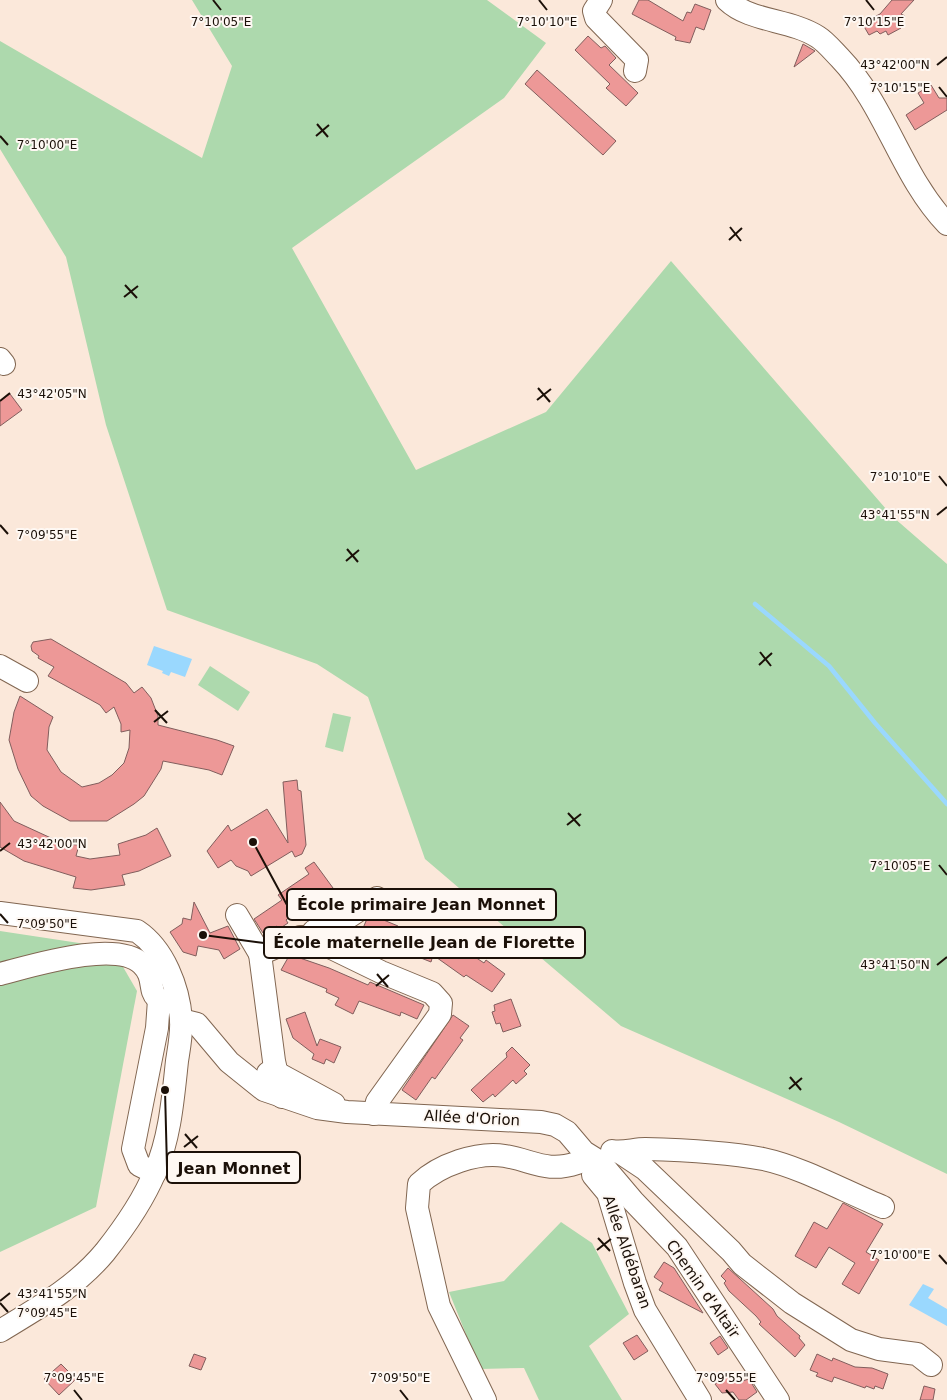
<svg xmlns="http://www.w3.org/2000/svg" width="947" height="1400" font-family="'DejaVu Sans',sans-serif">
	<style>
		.green { fill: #add9ad }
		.water { fill: #9ad8fe }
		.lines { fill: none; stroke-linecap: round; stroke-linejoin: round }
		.stream { stroke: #9ad8fe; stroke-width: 4.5 }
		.building { fill: #ed9897; stroke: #815e5d }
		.minor-casing { stroke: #816651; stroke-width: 24 }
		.minor { stroke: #fff; stroke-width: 22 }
		.ticks { fill: none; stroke: #1b1008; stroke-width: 2 }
		.labels { text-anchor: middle; stroke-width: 4; stroke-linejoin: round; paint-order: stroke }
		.street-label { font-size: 15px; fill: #1b1008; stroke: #fef8f3 }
		.ticks-label { font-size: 12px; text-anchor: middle; fill: #1b1008; stroke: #fef8f3; stroke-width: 4; stroke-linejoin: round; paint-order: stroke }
		.leader { fill: none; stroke: #1b1008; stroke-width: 2 }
		.callout-dot { fill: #1b1008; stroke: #fef8f3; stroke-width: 2 }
		.callout { fill: #fef8f3; stroke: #1b1008; stroke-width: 2 }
		.callout-label { font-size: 16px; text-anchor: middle; font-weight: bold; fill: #1b1008 }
	</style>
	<rect width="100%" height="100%" fill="#fbe8da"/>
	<g class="green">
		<polygon points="192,0 487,0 546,43 504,98 292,248 416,470 546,412 671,261 893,517 947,564 947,1174 839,1122 621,1026 425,859 368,697 317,664 167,610 106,425 66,257 0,149 0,41 202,158 232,66"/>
		<polygon points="210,666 250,692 238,711 198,685"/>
		<polygon points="333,713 351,717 343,752 325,747"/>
		<polygon points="0,931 112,948 137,991 96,1207 0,1252"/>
		<polygon points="561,1222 592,1243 629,1314 589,1346 622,1400 539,1400 524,1368 480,1369 449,1292 504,1281"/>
	</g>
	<g class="water">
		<polygon points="154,646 192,659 185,677 171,672 169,676 162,673 163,671 147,665"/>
		<polygon points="923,1284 934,1289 928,1298 947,1309 947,1326 909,1305"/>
	</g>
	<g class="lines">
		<polyline class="stream" points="755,604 829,666 875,723 947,804"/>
	</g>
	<g class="building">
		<polygon points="639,0 648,0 683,21 687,12 691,13 695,4 711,10 704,30 696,27 690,43 675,40 676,37 632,14"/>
		<polygon points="892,0 914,0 901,14 905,16 899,23 901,28 888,35 886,31 880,34 877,31 869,35 862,23 880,14"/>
		<polygon points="588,36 601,48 605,46 616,58 609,65 638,93 626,106 606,88 610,84 575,50"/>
		<polygon points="803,44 815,51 794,67"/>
		<polygon points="537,70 616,141 603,155 525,84"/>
		<polygon points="931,85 939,98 947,98 947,110 915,130 906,115 924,103 918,93"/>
		<polygon points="10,394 22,410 0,426 0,401"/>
		<polygon points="51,639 126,683 134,693 142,687 151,698 158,716 158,725 217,740 234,746 222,775 209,770 163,761 161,769 144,796 134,804 107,821 70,821 43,806 31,796 18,769 9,740 14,712 20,696 53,717 49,727 47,750 61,772 82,787 99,783 112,775 124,763 129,748 130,730 121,732 121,724 114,707 106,713 100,705 48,676 54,667 38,658 39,656 32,651 31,646 33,642"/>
		<polygon points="297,780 298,790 301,791 306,845 302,854 295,857 292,851 251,876 248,871 236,866 231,860 218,868 207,851 228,825 231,831 267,809 288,843 283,782"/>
		<polygon points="0,802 14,821 64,844 79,845 76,856 90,859 120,855 118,844 146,835 157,828 171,856 139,871 122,875 125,885 91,890 73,888 76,877 24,861 0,847"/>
		<polygon points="314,862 333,888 326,893 328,895 307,910 312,897 290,912 292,915 286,920 288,923 279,929 277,926 272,929 270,927 263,933 254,919 282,900 278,895 309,874 305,868"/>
		<polygon points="194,902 210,933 228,926 240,949 224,959 219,950 198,946 196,956 183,952 170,932 182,924 183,918 191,920"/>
		<polygon points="374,916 398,926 396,930 429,942 431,938 434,940 435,937 454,943 484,963 486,960 505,974 492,992 466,975 464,977 433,955 431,962 406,952 405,955 359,938 366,921"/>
		<polygon points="289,956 293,958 294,956 329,968 368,985 370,982 424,1005 417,1019 401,1012 400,1016 359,1001 353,1014 335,1005 339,998 326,992 327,989 281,970"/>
		<polygon points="511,999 521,1026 503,1032 500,1023 496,1024 492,1012 495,1011 494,1005"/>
		<polygon points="305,1012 317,1046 320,1039 341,1047 334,1063 326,1059 324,1064 312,1059 314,1054 293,1038 286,1019"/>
		<polygon points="453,1015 469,1026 460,1038 463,1040 435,1079 432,1077 416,1100 402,1090"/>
		<polygon points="512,1047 530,1065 524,1071 527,1074 516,1084 513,1080 495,1097 493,1094 483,1102 471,1090 507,1057 506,1053"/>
		<polygon points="843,1203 883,1224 866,1252 879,1260 859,1294 842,1284 855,1263 829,1247 816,1268 795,1256 814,1222 827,1229"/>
		<polygon points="664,1262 674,1268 703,1313 659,1290 663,1283 654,1277"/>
		<polygon points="728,1268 773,1309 777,1316 800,1336 799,1338 805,1345 795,1357 759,1324 761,1322 756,1316 729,1291 724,1283 726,1281 721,1276"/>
		<polygon points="637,1335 648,1351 634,1360 623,1343"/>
		<polygon points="720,1336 728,1348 718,1355 710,1343"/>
		<polygon points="194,1354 206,1358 201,1370 189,1366"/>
		<polygon points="817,1354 832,1361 833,1358 855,1367 872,1368 888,1374 883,1389 875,1386 874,1389 866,1386 865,1388 834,1377 832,1382 816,1376 818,1373 810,1370"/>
		<polygon points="61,1364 76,1379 59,1395 44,1379"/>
		<polygon points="732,1372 739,1382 749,1379 757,1392 746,1400 739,1400 733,1392 722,1393 715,1384"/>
		<polygon points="924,1386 935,1389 933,1400 920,1400"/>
	</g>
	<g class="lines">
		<defs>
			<g id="minor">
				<polyline points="601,0 594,11 596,18 637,60 635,71"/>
				<path d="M727,0C750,22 790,19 818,37C826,42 833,51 840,58C886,106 901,176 947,224"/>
				<polyline points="0,359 4,364"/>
				<polyline points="0,666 27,681"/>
				<path d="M0,913L137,931C164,949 179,988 181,1020C182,1033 179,1048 177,1061C173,1098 170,1138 155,1172C143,1201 124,1228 105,1252C76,1287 38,1308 0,1331"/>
				<polyline points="237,915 260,954"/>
				<polyline points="309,937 314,931 350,916 377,898"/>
				<path d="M0,974C32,966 116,939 142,964C161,982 139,1002 178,1003"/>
				<polyline points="181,1020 197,1024 229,1062 264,1090 317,1108 347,1112 541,1122 555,1125 567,1132 584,1152 600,1162 633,1201 677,1247 778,1400"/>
				<polyline points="268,1073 277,1073 334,1104"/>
				<polyline points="282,1097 274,1061 260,954 300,937 309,937 381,972 432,993 441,1003 440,1014 377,1102 374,1114"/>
				<path d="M612,1151C623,1153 634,1149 645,1149C683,1150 726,1152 763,1159C801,1167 846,1192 883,1207"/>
				<polyline points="621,1153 645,1169 731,1251 742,1264 792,1303 851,1340 879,1349 917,1354 931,1365"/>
				<polyline points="155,1173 139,1165 133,1149 157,1028 159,1000"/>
				<polyline points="593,1175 608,1193 635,1283 645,1310 700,1400"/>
				<path d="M485,1400L439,1306L417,1208L419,1184C439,1165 478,1151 505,1156C534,1161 547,1173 577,1163"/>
			</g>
		</defs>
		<use href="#minor" class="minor-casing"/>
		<use href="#minor" class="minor"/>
	</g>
	<path class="ticks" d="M213,0L221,10M539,0L547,10M866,0L874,10M937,65L947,57M939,87L947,97M317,124L328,137M0,136L8,145M316,136L329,125M730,227L741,241M729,240L742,228M125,285L137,298M124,297L138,286M538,388L550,402M537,400L551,389M0,401L10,393M939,476L947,486M937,515L947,507M0,525L8,534M347,549L358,562M346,561L359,550M760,652L771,666M759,665L772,653M155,710L167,723M154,722L168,711M568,813L580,826M567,825L581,814M0,851L10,843M939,865L947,875M0,914L8,923M937,965L947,957M377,974L388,987M376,986L389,975M790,1077L801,1090M789,1089L802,1078M185,1134L197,1148M184,1147L198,1136M598,1238L610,1251M597,1250L611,1239M939,1255L947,1264M0,1301L10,1293M0,1303L8,1312M74,1390L82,1400M400,1390L408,1400M726,1390L735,1400"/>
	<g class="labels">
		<g class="street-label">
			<text transform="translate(472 1118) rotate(3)" y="5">Allée d'Orion</text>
			<text transform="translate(627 1252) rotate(71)" y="5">Allée Aldébaran</text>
			<text transform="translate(703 1289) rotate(55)" y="5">Chemin d'Altaïr</text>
		</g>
	</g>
	<g class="ticks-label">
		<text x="221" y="26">7°10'05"E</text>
		<text x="874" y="26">7°10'15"E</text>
		<text x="547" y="26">7°10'10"E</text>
		<text x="895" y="69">43°42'00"N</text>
		<text x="900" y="92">7°10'15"E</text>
		<text x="47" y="149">7°10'00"E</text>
		<text x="52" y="398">43°42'05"N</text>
		<text x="900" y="481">7°10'10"E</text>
		<text x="895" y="519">43°41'55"N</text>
		<text x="47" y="539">7°09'55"E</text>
		<text x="52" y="848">43°42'00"N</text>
		<text x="900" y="870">7°10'05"E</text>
		<text x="47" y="928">7°09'50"E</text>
		<text x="895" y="969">43°41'50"N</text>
		<text x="900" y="1259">7°10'00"E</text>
		<text x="52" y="1298">43°41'55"N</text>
		<text x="47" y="1317">7°09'45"E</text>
		<text x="74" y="1382">7°09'45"E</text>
		<text x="400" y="1382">7°09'50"E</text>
		<text x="726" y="1382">7°09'55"E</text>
	</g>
	<path class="leader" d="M253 842L287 905M203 935L264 943M165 1090L167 1168"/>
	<g class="callout-dot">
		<circle cx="253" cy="842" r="5"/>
		<circle cx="203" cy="935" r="5"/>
		<circle cx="165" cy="1090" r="5"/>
	</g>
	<g class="callout">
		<rect x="287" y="889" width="269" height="31" rx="5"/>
		<rect x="264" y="927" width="321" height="31" rx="5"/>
		<rect x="167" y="1152" width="133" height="31" rx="5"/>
	</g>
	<g class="callout-label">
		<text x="421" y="910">École primaire Jean Monnet</text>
		<text x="424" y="948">École maternelle Jean de Florette</text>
		<text x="234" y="1174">Jean Monnet</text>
	</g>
</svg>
